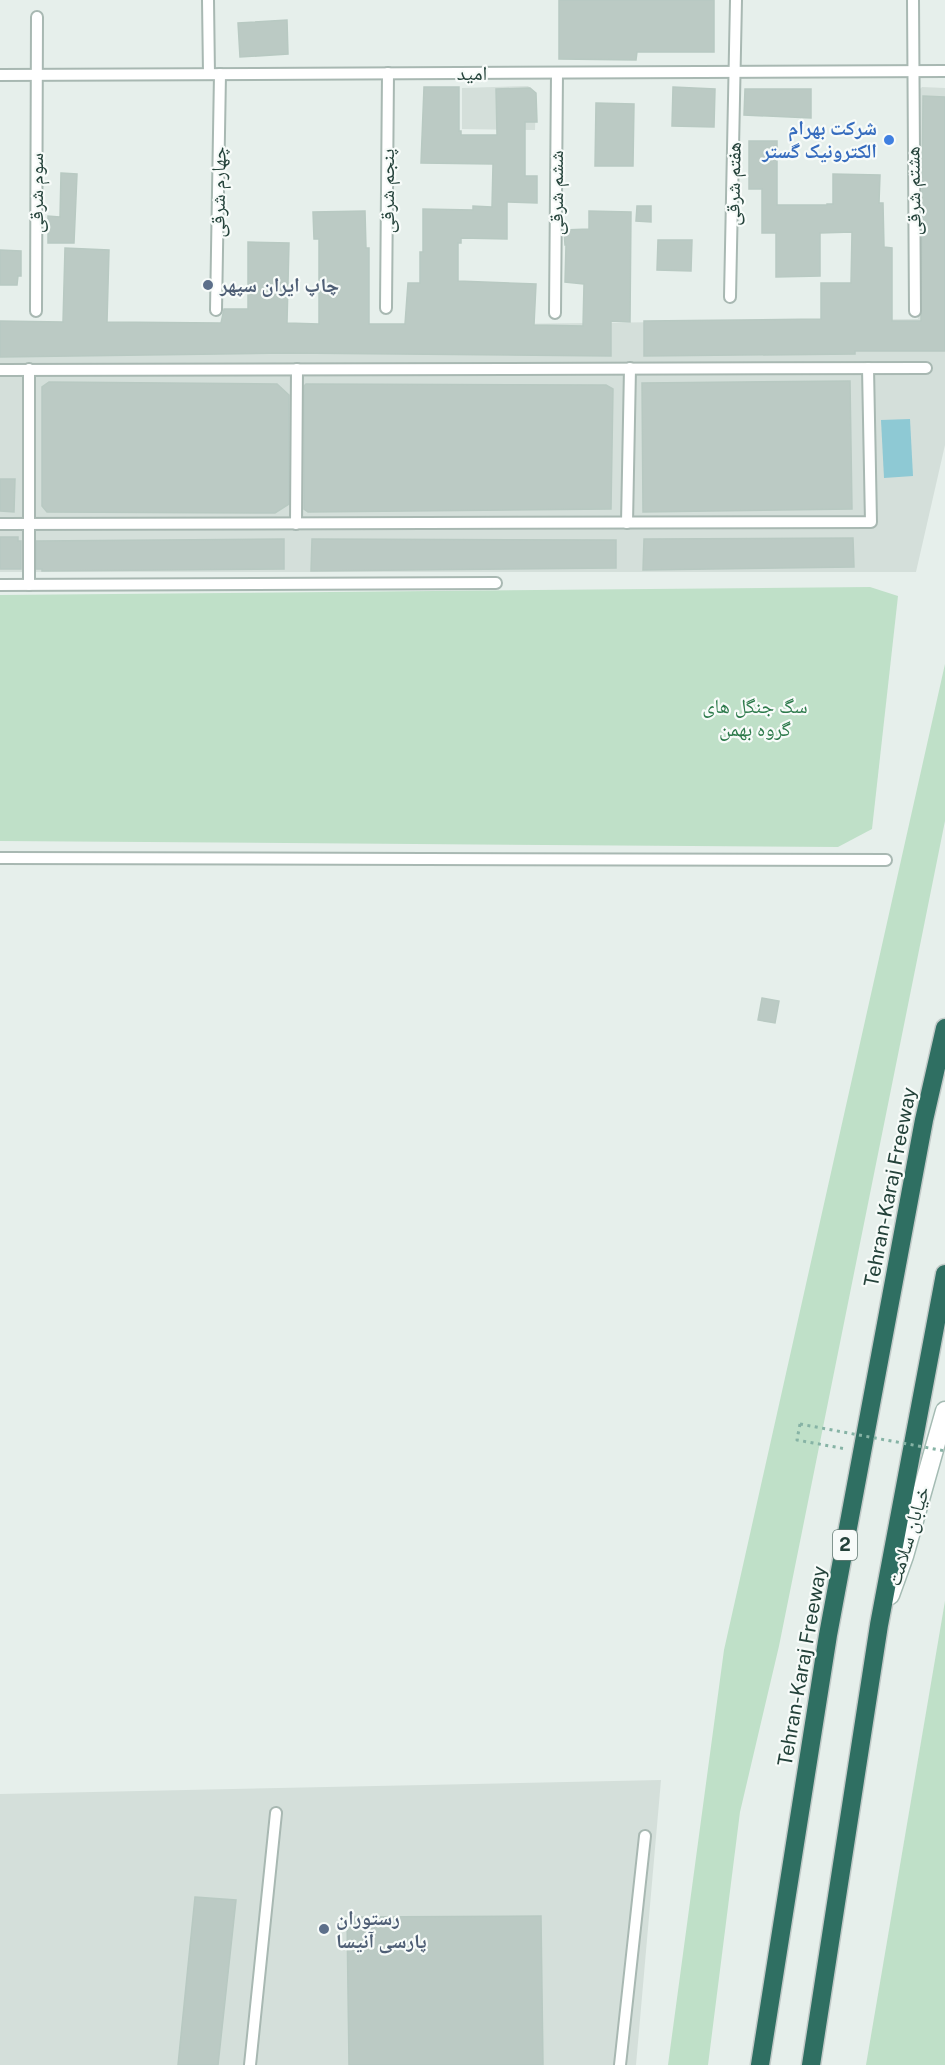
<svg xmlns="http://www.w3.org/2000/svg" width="945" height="2065" font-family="'Public Sans','Noto Naskh Arabic',sans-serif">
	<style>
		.built { fill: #d4dfda }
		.green { fill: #bfe0c8 }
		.water { fill: #8ec9d4 }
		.building { fill: #bbcac4; stroke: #b8c9c2; stroke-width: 1.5 }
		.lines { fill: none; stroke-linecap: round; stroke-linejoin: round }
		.lane-casing { stroke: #a8b8b2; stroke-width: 14 }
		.secondary-casing { stroke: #a4bbb3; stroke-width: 21 }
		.highway-casing { stroke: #c2cac8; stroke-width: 21 }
		.path { stroke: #86b3a5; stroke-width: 3; stroke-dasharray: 3 4.5; stroke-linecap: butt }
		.lane { stroke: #fff; stroke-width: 10 }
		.secondary { stroke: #fff; stroke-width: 18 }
		.highway { stroke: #2f6f62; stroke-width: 18 }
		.path-bridge { stroke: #86b3a5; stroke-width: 3; stroke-dasharray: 3 4.5; stroke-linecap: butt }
		.shop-dot { fill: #3f7fe0; stroke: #f7fbf9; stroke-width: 2 }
		.service-dot { fill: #5c6f8a; stroke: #f7fbf9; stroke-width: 2 }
		.labels { text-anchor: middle; stroke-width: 4.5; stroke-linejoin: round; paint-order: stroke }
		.shield { fill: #f7fbf9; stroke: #637a73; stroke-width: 1.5 }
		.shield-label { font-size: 18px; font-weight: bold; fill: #24423a }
		.street-label { font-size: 20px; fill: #24423a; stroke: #f7fbf9 }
		.shop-label { font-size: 20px; font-weight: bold; fill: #366cbe; stroke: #f7fbf9; text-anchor: end }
		.service-label { font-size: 20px; font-weight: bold; fill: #4e5e75; stroke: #f7fbf9; text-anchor: start }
		.park-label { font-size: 20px; fill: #2d7a4b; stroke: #f7fbf9 }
	</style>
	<rect width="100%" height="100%" fill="#e6efeb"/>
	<g class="built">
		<polygon points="528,86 536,93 535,130 462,129 462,88"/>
		<polygon points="922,87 945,88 945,445 916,572 0,572 0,330 918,319 916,93"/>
		<polygon points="661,1780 636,2065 0,2065 0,1794"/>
	</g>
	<g class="green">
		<polygon points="870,587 898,596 872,829 838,847 0,841 0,595"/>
		<polygon points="945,664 945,821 779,1646 740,1812 708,2065 668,2065 724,1650"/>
		<polygon points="945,1601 945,2065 866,2065"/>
	</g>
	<polygon class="water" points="910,419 913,476 884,478 881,420"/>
	<g class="building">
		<polygon points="559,0 714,0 714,52 637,52 636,60 559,59"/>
		<polygon points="287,20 288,54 240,57 238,23"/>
		<polygon points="424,87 459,87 459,131 461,131 461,135 497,135 496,89 530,88 536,93 537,122 525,122 525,176 537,176 537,203 507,202 507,239 461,238 461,243 458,243 458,281 536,284 534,325 583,326 584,284 565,282 566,245 565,245 564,230 589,229 589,211 631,212 630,322 611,321 611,356 287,353 0,357 0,321 63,322 65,248 109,250 107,322 221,323 224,309 248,309 248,242 289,243 287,323 319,324 319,239 314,239 313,212 365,211 366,248 369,248 369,324 405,324 408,283 420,283 420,252 423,252 423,209 473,210 473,206 492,207 493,164 421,163"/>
		<polygon points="673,87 715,89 714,127 672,126"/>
		<polygon points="745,89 811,89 811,118 744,115"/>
		<polygon points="923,96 945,97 945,351 855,351 855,354 644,356 644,321 821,319 821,283 851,283 852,232 820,233 820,276 776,277 776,233 762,233 762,189 749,189 749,141 777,141 777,205 827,205 827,204 833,204 833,174 880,175 879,203 883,203 884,247 892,248 892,321 921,321"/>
		<polygon points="596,103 634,104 633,166 595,166"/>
		<polygon points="61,173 77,174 74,243 48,243 48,216 60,217"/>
		<polygon points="637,206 651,206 651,222 636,221"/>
		<polygon points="658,240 692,240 691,271 657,270"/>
		<polygon points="0,250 21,251 21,276 18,276 17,285 0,285"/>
		<polygon points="850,381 852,509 643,512 642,383"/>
		<polygon points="49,382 277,384 289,395 289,504 275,513 47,512 42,506 42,387"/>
		<polygon points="306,384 606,385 613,389 611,509 308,512 304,509 304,386"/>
		<polygon points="0,479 15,479 14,512 0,511"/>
		<polygon points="0,537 18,537 18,541 21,541 21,569 0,569"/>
		<polygon points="853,538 854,567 643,570 644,539"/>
		<polygon points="284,539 284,569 42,571 42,569 36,569 36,541"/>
		<polygon points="312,539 616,540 616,568 311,571"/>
		<polygon points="762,998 779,1001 775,1023 758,1020"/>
		<polygon points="195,1897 236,1900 218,2065 178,2065"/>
		<polygon points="541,1916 543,2065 349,2065 347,1917"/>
	</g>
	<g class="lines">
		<defs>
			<g id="lane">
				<polyline points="208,0 209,74"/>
				<polyline points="913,0 915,311"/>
				<polyline points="0,75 945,71"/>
				<polyline points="730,297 736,0"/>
				<polyline points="386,308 388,73"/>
				<polyline points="216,310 220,74"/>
				<polyline points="36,311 37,17"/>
				<polyline points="555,313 557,73"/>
				<polyline points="0,370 926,368"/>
				<polyline points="627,523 630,368"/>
				<polyline points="0,524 871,522 868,368"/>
				<polyline points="296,524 297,369"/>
				<polyline points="0,585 496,583"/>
				<polyline points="29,585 29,369"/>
				<polyline points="0,858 886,860"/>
				<polyline points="250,2065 276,1813"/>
				<polyline points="620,2065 645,1836"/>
			</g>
			<polyline id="secondary" points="890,1595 904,1556 945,1411"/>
			<g id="highway">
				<polyline points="760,2065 828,1635 924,1120 945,1028"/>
				<polyline points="811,2065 879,1625 945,1274"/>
			</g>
		</defs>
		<use href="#lane" class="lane-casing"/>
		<use href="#secondary" class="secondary-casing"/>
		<use href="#highway" class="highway-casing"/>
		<polyline class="path" points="800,1424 797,1440 846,1449"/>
		<use href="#lane" class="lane"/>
		<use href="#secondary" class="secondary"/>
		<use href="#highway" class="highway"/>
		<polyline class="path-bridge" points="800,1424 945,1451"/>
	</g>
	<circle class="shop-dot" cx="889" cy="140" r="6"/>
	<g class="service-dot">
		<circle cx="208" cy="285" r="6"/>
		<circle cx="324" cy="1929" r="6"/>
	</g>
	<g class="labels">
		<rect class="shield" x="833" y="1530" width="24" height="30" rx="4.5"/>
		<g class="shield-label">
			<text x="845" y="1551">2</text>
		</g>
		<g class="street-label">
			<text x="472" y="80">امید</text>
			<text transform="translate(733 184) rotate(-89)" y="7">هفتم شرقی</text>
			<text transform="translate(387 191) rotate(-90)" y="7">پنجم شرقی</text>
			<text transform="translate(913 191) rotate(-91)" y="7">هشتم شرقی</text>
			<text transform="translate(218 192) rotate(-89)" y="7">چهارم شرقی</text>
			<text transform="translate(36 193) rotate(-90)" y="7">سوم شرقی</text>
			<text transform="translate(556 193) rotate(-90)" y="7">ششم شرقی</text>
			<text transform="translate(890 1187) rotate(-79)" y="7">Tehran-Karaj Freeway</text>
			<text transform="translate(908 1536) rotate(-73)" y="7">خیابان سلامت</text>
			<text transform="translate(802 1666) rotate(-80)" y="7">Tehran-Karaj Freeway</text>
		</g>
		<g class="shop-label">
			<text x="877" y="135">شرکت بهرام<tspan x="877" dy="23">الکترونیک گستر</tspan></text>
		</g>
		<g class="service-label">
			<text x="220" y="292">چاپ ایران سپهر</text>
			<text x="336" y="1925">رستوران<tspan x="336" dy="23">پارسی آنیسا</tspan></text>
		</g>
		<g class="park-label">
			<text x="755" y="713">سگ جنگل های<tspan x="755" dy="23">گروه بهمن</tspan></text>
		</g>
	</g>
</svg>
